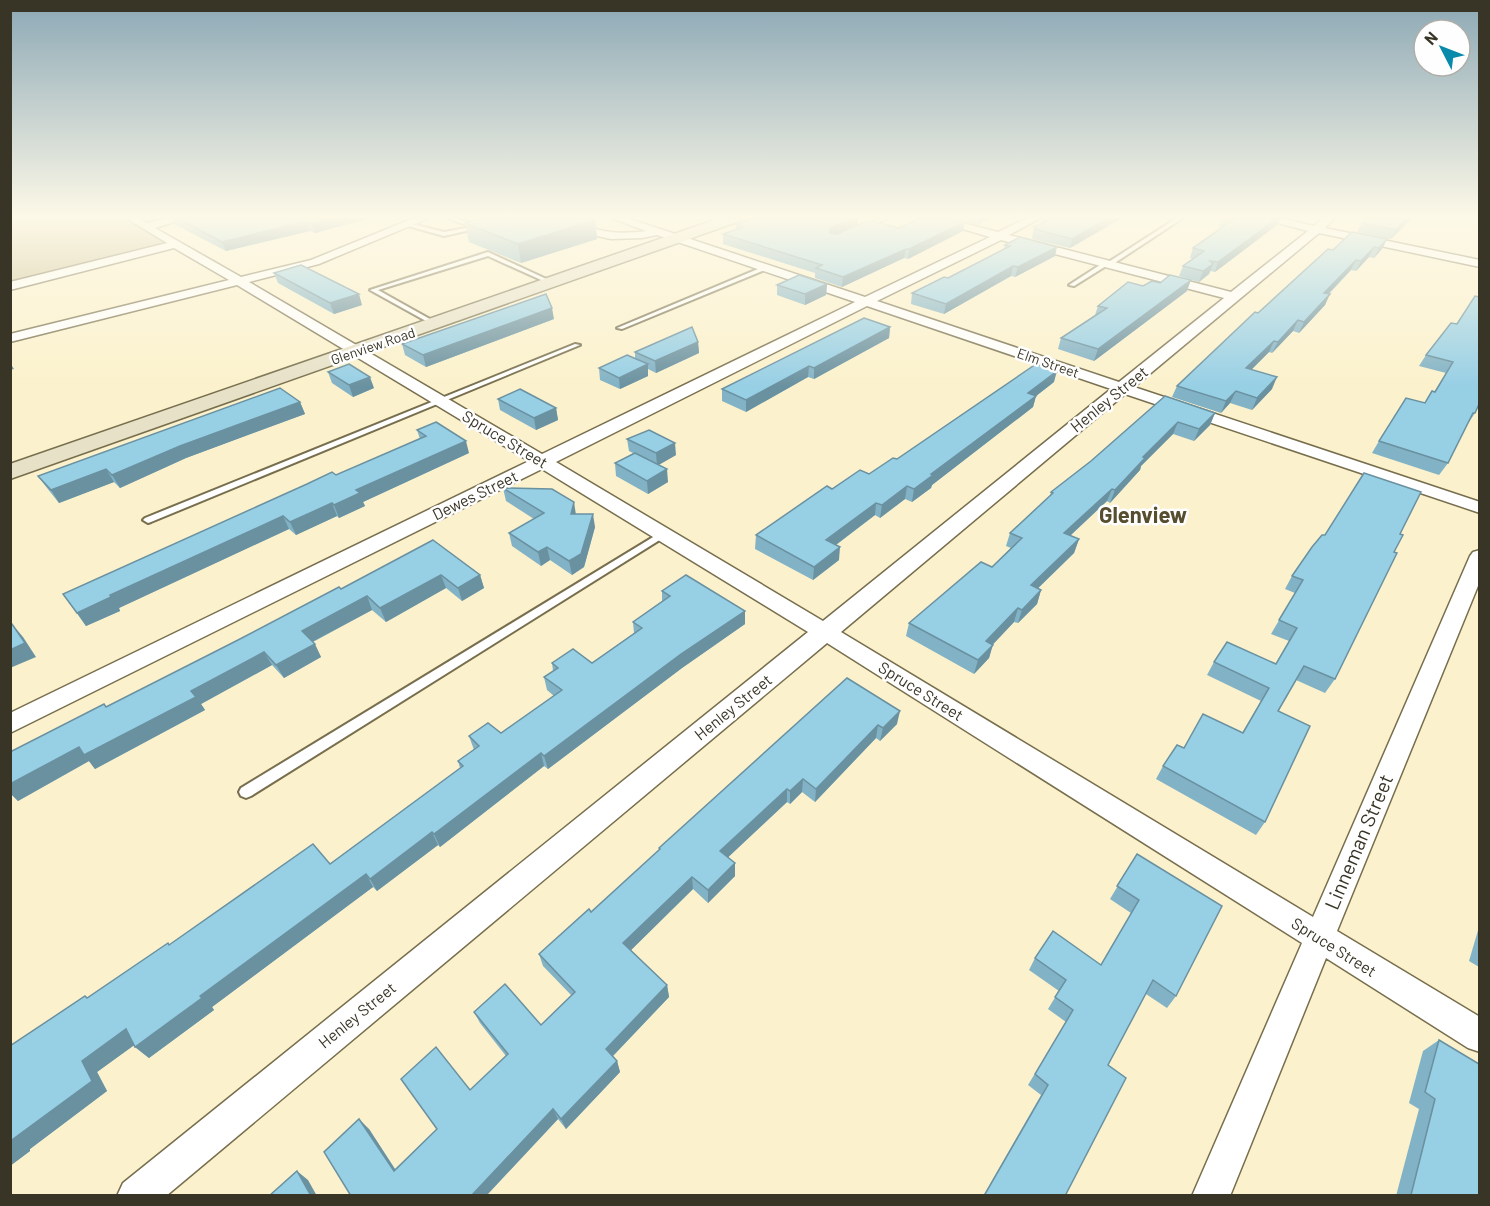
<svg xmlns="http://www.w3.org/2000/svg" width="1490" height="1206" font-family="Barlow,sans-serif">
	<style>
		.green { fill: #cbc197 }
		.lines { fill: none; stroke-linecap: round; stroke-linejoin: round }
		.service-casing { stroke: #776e4d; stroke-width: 4 }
		.minor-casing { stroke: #776e4d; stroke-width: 3 }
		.secondary-casing { stroke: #776e4d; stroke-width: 3 }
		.service { fill: #fff; fill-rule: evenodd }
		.minor { fill: #fff; fill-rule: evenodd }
		.secondary { fill: #e7e1c8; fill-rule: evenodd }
		.wall { fill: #82b2c5 }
		.shaded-wall { fill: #6a91a0 }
		.building { fill: #97cfe5; stroke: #6a91a0; stroke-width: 1.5 }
		.labels { text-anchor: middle; stroke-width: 5; stroke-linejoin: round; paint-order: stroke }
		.far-street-label { font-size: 14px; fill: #383526; stroke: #fefefe }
		.street-label { font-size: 16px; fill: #383526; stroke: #fefefe }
		.near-street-label { font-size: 20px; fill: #383526; stroke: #fefefe }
		.district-label { font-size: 22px; font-weight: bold; fill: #574e2f; stroke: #fefefe }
	</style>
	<rect width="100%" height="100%" fill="#fbf1cc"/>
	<polygon class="green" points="10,218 125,218 168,244 11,284"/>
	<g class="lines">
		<defs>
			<g id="service">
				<polygon points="447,218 455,218 483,227 444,236 401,224 404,222 444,232 471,227"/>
				<polygon points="881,218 888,218 868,227 863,226"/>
				<polygon points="1177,218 1183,218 1110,266 1106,266 1074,286 1069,285 1103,263 1107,263"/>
				<polygon points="488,252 555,283 550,284 488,256 378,290 437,323 438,324 435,326 370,290"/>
				<polygon points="765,266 768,268 767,269 622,329 617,328"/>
				<polygon points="575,344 580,345 151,522 148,523 143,520 145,518"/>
				<polygon points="663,531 668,534 666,536 251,796 246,798 241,796 239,792 241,788"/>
			</g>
			<path id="minor" d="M126,218H139L147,223L168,218H187L155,228L241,277L311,260L414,218H429L319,264L249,282L542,454L855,302L657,235L642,238L611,239L588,234L569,224V218H579L578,221C599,234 622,234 646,231L611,218H627L865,297L990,237L925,218H943L998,232L1027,218H1041L1009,235L1231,292L1308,231L1259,218H1280L1314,226L1323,218H1335L1325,228L1480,260V267L1319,233L1134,387L1480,502V513L1125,394L841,632L1313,917L1470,556L1473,552L1480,550V581L1337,931L1480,1017V1052L1468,1048L1326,958L1230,1196H1192L1302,943L827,643L166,1196H117L123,1183L808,632L542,469L10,733V713L529,461L237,285L10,342V334L229,280L174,248L10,290V282L167,243ZM1001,240L1224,298L1119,382L877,301ZM867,306L1111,389L823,621L556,462Z"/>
			<polygon id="secondary" points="720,218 742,218 740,221 10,479 10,464"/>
		</defs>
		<use href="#service" class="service-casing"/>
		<use href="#minor" class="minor-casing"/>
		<use href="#secondary" class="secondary-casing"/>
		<use href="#service" class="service"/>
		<use href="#minor" class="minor"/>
		<use href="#secondary" class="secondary"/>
	</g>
	<g class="wall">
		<polygon points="172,218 370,218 315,233 310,231 226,251 174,224"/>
		<polygon points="741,218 858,218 857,225 963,231 908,259 904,258 842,287 815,278 815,273 723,244 723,234 736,229 736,225 742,223"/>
		<polygon points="953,218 991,218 978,225"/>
		<polygon points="1041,218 1122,218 1070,248 1032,239 1033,237 1032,237 1034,227 1045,222 1040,221"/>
		<polygon points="1221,218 1280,218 1277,225 1215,272 1210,271 1209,274 1199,282 1179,276 1183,266 1193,259 1190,258 1193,248 1223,227 1219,226"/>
		<polygon points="1412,218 1391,239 1357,232 1362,223"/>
		<polygon points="595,220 597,239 521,263 469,242 465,223"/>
		<polygon points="1387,239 1382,249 1374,258 1369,257 1356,271 1351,270 1329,294 1325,305 1299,333 1293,331 1272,353 1269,352 1251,370 1272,389 1252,410 1230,403 1221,413 1172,397 1177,386 1258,313"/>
		<polygon points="1005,245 1055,256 1015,277 1011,276 944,314 911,304 912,293 948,278 1004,249"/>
		<polygon points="274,273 362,305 334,314 278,283"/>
		<polygon points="827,284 826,295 805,305 777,295 777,285"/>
		<polygon points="1143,286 1187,291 1094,361 1058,349 1061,338 1095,315 1098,306"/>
		<polygon points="554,319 426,367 405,355 402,344"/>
		<polygon points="1457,324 1475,413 1467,425 1448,463 1439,475 1372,453 1379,441 1425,403 1435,392 1446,373 1419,366 1426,355"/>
		<polygon points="890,327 889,338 814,379 808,377 746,412 722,401 722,389"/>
		<polygon points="698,342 699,353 656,373 648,369 648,376 620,389 600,380 599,368 635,359 635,352"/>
		<polygon points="328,372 374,388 353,397 332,383"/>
		<polygon points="1054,382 1036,396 1033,407 932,485 931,488 912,502 905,499 880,518 875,515 836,545 839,560 813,580 755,549 756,535 832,489 869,474 897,459"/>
		<polygon points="1165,396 1215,413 1210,425 1194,441 1173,434 1141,466 1140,470 1110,503 1107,501 1070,536 1079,539 1074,553 1037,589 1041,590 1037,604 1018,623 1014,622 992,645 989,658 974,674 906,636 909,623 992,567 1011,548 1006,546 1010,533 1050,496 1051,492 1091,461"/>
		<polygon points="498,399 556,408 558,420 536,430 500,410"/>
		<polygon points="300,402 305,414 186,458 120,488 114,482 59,503 47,488 38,476"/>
		<polygon points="417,430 469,453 363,502 365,506 339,518 337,516 296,535 289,529 119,608 120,611 86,626 63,594 420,439"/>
		<polygon points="627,439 676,455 658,465 668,482 648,494 616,476 615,463 633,453 629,451"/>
		<polygon points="503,488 576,514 595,527 584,567 572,575 550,560 541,566 512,546 509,533 534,519 506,501"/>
		<polygon points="1400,534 1394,552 1335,679 1325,693 1296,680 1278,711 1265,822 1256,835 1156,779 1163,766 1184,748 1242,733 1261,701 1207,675 1214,662 1276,664 1289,641 1271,634 1295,593 1285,589 1292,576 1325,535"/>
		<polygon points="433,540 480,575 484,588 462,601 446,588 386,622 372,610 313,642 321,657 284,678 272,665 201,704 205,710 95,769 89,761 18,801 10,793 10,752 106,707 341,589"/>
		<polygon points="662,591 745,624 682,668 548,769 544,766 440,847 438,845 377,891 373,887 212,1007 214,1010 149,1058 135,1047 134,1045 97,1072 107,1091 30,1149 30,1151 10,1166 10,1046 85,996 88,998 170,945 330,864 460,768 458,761 474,750 469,736 501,733 554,696 547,690 544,677 553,671 552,663 592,663 634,633 633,622 662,601"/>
		<polygon points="847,678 897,724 880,741 876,738 815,802 802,792 790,804 787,802 728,857 735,876 708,903 693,889 631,950 667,985 669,997 613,1056 617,1061 620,1072 566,1129 558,1119 486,1196 351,1196 369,1129 395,1169 437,1129 506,1056 480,1023 474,1012 541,1025 572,996 543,966 539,954 591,912 659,850 659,848"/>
		<polygon points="1137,854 1176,996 1167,1008 1146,994 1108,1065 1065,1196 983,1196 1041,1095 1028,1085 1066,1022 1048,1009 1059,991 1029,970 1035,958 1101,965 1131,913 1110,899"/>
		<polygon points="1479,927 1479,967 1469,961"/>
		<polygon points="1439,1040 1479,1196 1396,1196 1419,1109 1409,1103 1423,1051"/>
	</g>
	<g class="shaded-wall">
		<polygon points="332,218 370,218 315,233 312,224"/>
		<polygon points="854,218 858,218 857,226 829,238 830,228"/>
		<polygon points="979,218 991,218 978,225"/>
		<polygon points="1108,218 1122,218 1070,248 1072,239"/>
		<polygon points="1278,218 1280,218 1277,225 1215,272 1218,262"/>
		<polygon points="1407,218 1412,218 1391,239 1396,230"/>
		<polygon points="595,220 597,239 521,263 518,244"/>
		<polygon points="307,221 310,231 226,251 222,242"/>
		<polygon points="965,222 963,231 908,259 909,249"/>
		<polygon points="1387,239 1382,249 1374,258 1379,248"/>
		<polygon points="1057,247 1055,256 1015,277 1018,267"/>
		<polygon points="1374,247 1369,257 1356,271 1361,261"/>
		<polygon points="906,249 904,258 842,287 843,277"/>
		<polygon points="1356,260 1351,270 1319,303 1324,293"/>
		<polygon points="1213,264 1209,274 1199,282 1203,271"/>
		<polygon points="1013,266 1011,276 944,314 946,304"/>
		<polygon points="1191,280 1187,291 1094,361 1098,349"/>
		<polygon points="827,284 826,295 805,305 805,294"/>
		<polygon points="359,294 362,305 334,314 330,303"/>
		<polygon points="1330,294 1325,305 1299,333 1304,322"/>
		<polygon points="552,308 554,319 426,367 423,355"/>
		<polygon points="1298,320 1293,331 1272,353 1278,342"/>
		<polygon points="890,327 889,338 814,379 814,368"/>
		<polygon points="1274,341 1269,352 1241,380 1246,368"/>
		<polygon points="698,342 699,353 656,373 655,361"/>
		<polygon points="10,363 14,369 10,370"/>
		<polygon points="648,364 648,376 620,389 619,378"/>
		<polygon points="809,366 808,377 746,412 746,400"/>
		<polygon points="1057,371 1054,382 1036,396 1033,407 932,485 931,488 912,502 914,489 931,474 1028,393"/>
		<polygon points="370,377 374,388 353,397 349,385"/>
		<polygon points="1277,377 1272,389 1252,410 1257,398"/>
		<polygon points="1236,391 1230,403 1221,413 1226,401"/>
		<polygon points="300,402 305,414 186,458 120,488 112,475 180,446"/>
		<polygon points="556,408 558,420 536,430 534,418"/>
		<polygon points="1215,413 1210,425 1194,441 1199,429"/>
		<polygon points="1178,422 1173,434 1141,466 1140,470 1110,503 1115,490 1143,457"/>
		<polygon points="466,441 469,453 363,502 365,506 339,518 334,505 356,490"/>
		<polygon points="675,443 676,455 657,466 656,453"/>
		<polygon points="106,469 114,482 59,503 51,490"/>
		<polygon points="667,469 668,482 648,494 647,481"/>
		<polygon points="907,486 905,499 880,518 882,505"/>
		<polygon points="1112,489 1107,501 1059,546 1064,533"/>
		<polygon points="574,502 576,515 571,514"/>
		<polygon points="332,503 337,516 296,535 290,522"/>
		<polygon points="876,503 875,515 825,553 826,540"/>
		<polygon points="593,514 595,527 584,567 572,575 569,561"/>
		<polygon points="283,516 289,529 119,608 120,611 86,626 77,613 110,595"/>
		<polygon points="1079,539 1074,553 1027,599 1031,585"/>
		<polygon points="547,547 550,560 541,566 538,552"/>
		<polygon points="840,547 839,560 813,580 814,567"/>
		<polygon points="441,575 446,588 386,622 380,608"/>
		<polygon points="480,575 484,588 462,601 458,588"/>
		<polygon points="1041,590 1037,604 1018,623 1022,610"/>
		<polygon points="367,596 372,610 308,644 302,631"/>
		<polygon points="1018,608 1014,622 983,655 986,641"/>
		<polygon points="745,611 745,624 682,668 548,769 544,756 681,654"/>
		<polygon points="12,624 23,637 36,657 10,668"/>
		<polygon points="315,644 321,657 284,678 276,665"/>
		<polygon points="993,645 989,658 974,674 978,660"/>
		<polygon points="264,652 272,665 201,704 205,710 95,769 89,761 18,801 10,793 10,784 79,747 191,691"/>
		<polygon points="900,711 897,724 880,741 883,728"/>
		<polygon points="878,725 876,738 815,802 816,789"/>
		<polygon points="541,753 544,766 440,847 434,834"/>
		<polygon points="803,779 802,792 790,804 790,791"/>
		<polygon points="787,789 787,802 721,864 720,851"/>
		<polygon points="432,832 438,845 377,891 370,879"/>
		<polygon points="735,863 735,876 708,903 708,890"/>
		<polygon points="366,874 373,887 212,1007 214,1010 149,1058 135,1047 200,996"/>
		<polygon points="692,877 693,889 626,955 623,943"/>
		<polygon points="667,985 669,997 609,1060 606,1049"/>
		<polygon points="126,1029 140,1041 97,1072 107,1091 30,1149 30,1151 10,1166 10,1143 12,1140 82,1061"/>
		<polygon points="617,1061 620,1072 566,1129 561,1119"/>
		<polygon points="553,1109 558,1119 486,1196 471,1196"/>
		<polygon points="359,1119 369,1129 402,1180 394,1171"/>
		<polygon points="297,1171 308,1180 317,1196 311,1196"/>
	</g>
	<g class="building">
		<polygon points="177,218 332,218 312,224 307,221 222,242"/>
		<polygon points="481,218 589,218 595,220 518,244 465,223"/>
		<polygon points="755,218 854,218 830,228 830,233 837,234 869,220 899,228 921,218 951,218 965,222 909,249 906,249 843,277 816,268 822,265 723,234 743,227 736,225"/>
		<polygon points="1053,218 1108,218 1072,239 1035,229 1037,228 1034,227"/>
		<polygon points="1230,218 1278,218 1218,262 1210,261 1213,264 1203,271 1183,266 1204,251 1193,248 1234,219"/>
		<polygon points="1367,218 1407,218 1396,230 1362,223"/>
		<polygon points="1352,232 1387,239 1379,248 1374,247 1361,261 1356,260 1324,293 1330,294 1304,322 1298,320 1278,342 1274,341 1246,368 1277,377 1257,398 1236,391 1226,401 1177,386 1255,312 1258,313 1328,249 1333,250"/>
		<polygon points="1020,237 1057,247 1018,267 1013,266 946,304 912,293 944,277 948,278 1010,246 1005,245"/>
		<polygon points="301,265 359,294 330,303 274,273"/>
		<polygon points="799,275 827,284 805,294 777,285"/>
		<polygon points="1170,275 1191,280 1098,349 1061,338 1107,308 1098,306 1128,282 1143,286 1152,281 1160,283"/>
		<polygon points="546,294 552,308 423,355 402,344"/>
		<polygon points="1475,296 1479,297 1479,404 1475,413 1473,413 1448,463 1379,441 1406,398 1425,403 1432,391 1435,392 1453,362 1426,355 1451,323 1457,324"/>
		<polygon points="864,318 890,327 814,368 809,366 746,400 722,389"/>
		<polygon points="692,327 698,342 655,361 635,352"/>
		<polygon points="627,355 648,364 619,378 599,368"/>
		<polygon points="349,364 370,377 349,385 328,372"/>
		<polygon points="1036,364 1057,371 1028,393 1036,396 931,474 933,475 914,489 907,486 882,505 876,503 826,540 840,547 814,567 756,535 827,486 832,489 860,470 869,474 893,458 897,459"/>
		<polygon points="280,388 300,402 180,446 112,475 106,469 51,490 38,476"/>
		<polygon points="520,389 556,408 534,418 498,399"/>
		<polygon points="1165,396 1215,413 1199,429 1178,422 1143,457 1145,458 1115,490 1112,489 1064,533 1079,539 1031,585 1041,590 1022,610 1018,608 986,641 993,645 978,660 909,623 981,562 992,567 1022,538 1010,533 1053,493 1051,492 1091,461"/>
		<polygon points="436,422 466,441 356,490 360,493 334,505 332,503 290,522 283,516 110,595 111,597 77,613 63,594 307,484 332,472 336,475 426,436 417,430"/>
		<polygon points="649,430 675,443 656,453 627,439"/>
		<polygon points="635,453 667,469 647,481 615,463"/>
		<polygon points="1364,473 1421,492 1400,534 1403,535 1394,552 1397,553 1335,679 1304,666 1278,711 1310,726 1265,822 1163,766 1177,745 1184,748 1203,714 1243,733 1269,688 1214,662 1227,642 1276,664 1297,628 1279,620 1303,580 1292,576 1312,547 1322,535 1325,535"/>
		<polygon points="503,488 552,489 574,502 571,514 593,514 581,554 569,561 547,547 538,552 509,533 544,513"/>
		<polygon points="433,540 480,575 458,588 441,575 380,608 367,596 302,631 315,644 276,665 264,652 191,691 196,697 84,755 79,747 10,784 10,752 104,704 106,707 238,640 339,587 341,589"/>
		<polygon points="686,575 745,611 681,654 544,756 541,753 434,834 432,832 370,879 366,874 200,996 202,998 135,1047 126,1029 82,1061 92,1081 12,1140 12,1142 10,1143 10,1046 85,996 87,998 168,943 169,945 313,844 330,864 463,766 458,761 479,746 469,736 488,723 501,733 562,690 544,677 558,668 552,663 573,649 592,663 642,628 633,622 670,596 662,591"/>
		<polygon points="10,624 12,624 25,643 10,650"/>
		<polygon points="847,678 900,711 883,728 878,725 816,789 803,779 790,791 787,789 720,851 735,863 708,890 692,877 623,943 667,985 606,1049 617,1061 561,1119 553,1109 471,1196 351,1196 324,1152 359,1119 394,1171 437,1129 401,1079 436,1047 470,1090 508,1054 474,1012 505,984 541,1025 575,992 539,954 589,909 591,912 660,849 659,848"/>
		<polygon points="1137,854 1222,906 1176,996 1153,980 1108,1065 1126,1078 1065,1196 984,1196 1048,1085 1035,1074 1073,1010 1055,997 1066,980 1035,958 1053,931 1101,965 1139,900 1117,886"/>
		<polygon points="1439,1040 1479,1064 1479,1196 1411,1195 1435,1099 1425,1092"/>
		<polygon points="297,1171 311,1196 269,1196"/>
	</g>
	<linearGradient id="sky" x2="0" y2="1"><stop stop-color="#8ca8b5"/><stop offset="0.56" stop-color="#fdf9e8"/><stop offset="1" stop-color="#fdf9e8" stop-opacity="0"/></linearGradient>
	<rect width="1490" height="387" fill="url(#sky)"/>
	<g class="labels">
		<g class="far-street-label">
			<text transform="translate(373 346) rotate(-19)" y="5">Glenview Road</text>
			<text transform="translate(1048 363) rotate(19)" y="5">Elm Street</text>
		</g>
		<g class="street-label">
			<text transform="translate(1109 399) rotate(-39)" y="6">Henley Street</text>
			<text transform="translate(505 439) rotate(31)" y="6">Spruce Street</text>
			<text transform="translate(475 495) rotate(-26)" y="6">Dewes Street</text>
			<text transform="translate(921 691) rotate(32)" y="6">Spruce Street</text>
			<text transform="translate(733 707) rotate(-39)" y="6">Henley Street</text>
			<text transform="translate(1334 947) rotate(32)" y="6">Spruce Street</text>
			<text transform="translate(357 1015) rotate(-39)" y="6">Henley Street</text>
		</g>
		<g class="near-street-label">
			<text transform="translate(1359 842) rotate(-67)" y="7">Linneman Street</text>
		</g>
		<g class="district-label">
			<text x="1143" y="523">Glenview</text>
		</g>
	</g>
	<rect width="1490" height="1206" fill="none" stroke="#383526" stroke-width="24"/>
	<g transform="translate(1442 48) rotate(312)"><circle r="28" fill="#fefefe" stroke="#afaea8" stroke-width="1.5"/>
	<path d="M0-4.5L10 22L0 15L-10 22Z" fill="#0a8aab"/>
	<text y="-9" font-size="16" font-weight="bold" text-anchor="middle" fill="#383526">N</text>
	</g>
</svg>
